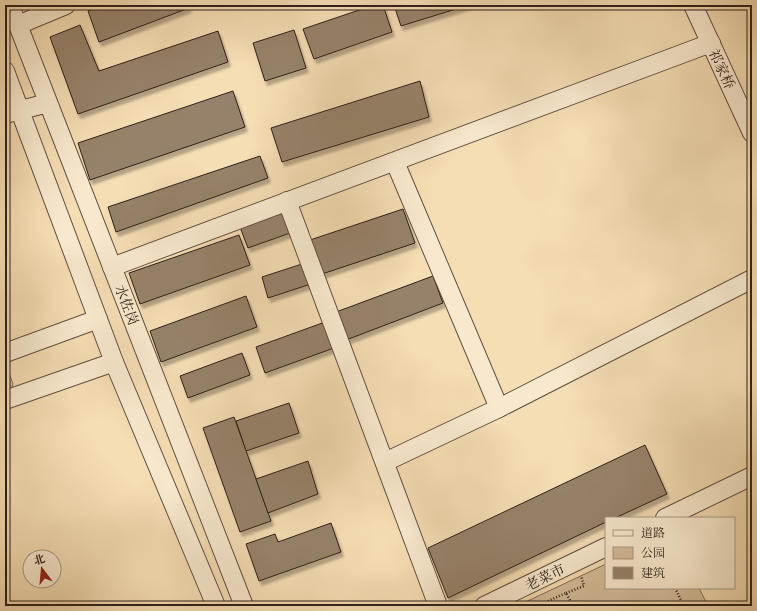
<svg xmlns="http://www.w3.org/2000/svg" width="757" height="611" font-family="'IM FELL DW Pica','Noto Serif SC',serif">
	<style>
		.green { fill: #d3bd9a; stroke: #816e5a }
		.building { fill: #96826a; stroke: #2f2019; filter: url(#shadow) }
		.lines { fill: none; stroke-linecap: round; stroke-linejoin: round }
		.minor-casing { stroke: #604f40; stroke-width: 20 }
		.path { stroke: #2f2019; stroke-width: 2.5; stroke-dasharray: 1 2; stroke-linecap: butt }
		.minor { stroke: #f8e9ce; stroke-width: 18 }
		.labels { text-anchor: middle; stroke-width: 4; stroke-linejoin: round; paint-order: stroke }
		.street-label { font-size: 14px; fill: #2f2019; stroke: #f8e9ce }
	</style>
	<defs>
		<filter id="shadow"><feDropShadow dx="2.5" dy="4.5" stdDeviation="1" flood-color="#0004"/></filter>
	</defs>
	<rect width="100%" height="100%" fill="#f5ddb4"/>
	<filter id="stains"><feTurbulence type="fractalNoise" baseFrequency=".005" numOctaves="4"/><feColorMatrix values="0 0 0 0 .2 0 0 0 0 .09 0 0 0 0 .02 0 0 0 .5 -.17"/></filter>
	<radialGradient id="worn" r=".72"><stop offset=".6" stop-color="#630" stop-opacity="0"/><stop offset="1" stop-color="#630" stop-opacity=".3"/></radialGradient>
	<g class="green">
		<polygon points="5,368 8,370 13,384 10,392 5,394"/>
		<polygon points="606,564 606,588 699,588 708,606 517,606"/>
	</g>
	<g class="building">
		<polygon points="104,5 188,5 189,8 99,42 88,11"/>
		<polygon points="374,5 383,5 392,32 314,59 303,29"/>
		<polygon points="394,5 469,5 401,26"/>
		<polygon points="80,25 99,71 218,31 228,62 78,114 50,37"/>
		<polygon points="294,30 306,68 265,81 253,43"/>
		<polygon points="420,81 429,117 282,162 271,128"/>
		<polygon points="233,91 245,127 90,180 78,143"/>
		<polygon points="260,156 268,178 116,232 108,207"/>
		<polygon points="403,209 415,243 322,274 310,240"/>
		<polygon points="285,211 293,232 248,248 240,227"/>
		<polygon points="239,235 250,265 140,304 129,273"/>
		<polygon points="308,262 314,283 268,298 262,277"/>
		<polygon points="433,276 443,303 346,340 336,312"/>
		<polygon points="246,296 257,327 161,362 150,331"/>
		<polygon points="325,322 334,348 265,373 256,347"/>
		<polygon points="242,353 250,375 188,398 180,376"/>
		<polygon points="289,403 299,433 246,451 236,421"/>
		<polygon points="234,417 271,521 240,532 203,428"/>
		<polygon points="645,445 667,494 615,518 606,518 606,522 448,598 428,548"/>
		<polygon points="308,461 318,494 268,513 256,479"/>
		<polygon points="331,523 341,552 259,581 246,544 275,534 278,542"/>
	</g>
	<g class="lines">
		<defs>
			<g id="minor">
				<polyline points="9,5 18,25 244,606"/>
				<polyline points="693,5 752,133"/>
				<polyline points="18,25 66,5"/>
				<polyline points="5,71 114,362 216,606"/>
				<polyline points="5,114 48,103"/>
				<polyline points="395,162 499,408"/>
				<polyline points="287,201 438,606"/>
				<polyline points="112,267 711,43"/>
				<polyline points="5,353 98,319"/>
				<polyline points="5,400 114,362"/>
				<polyline points="385,462 499,408 752,279"/>
				<polyline points="665,518 752,476"/>
				<polyline points="484,606 606,547"/>
			</g>
		</defs>
		<use href="#minor" class="minor-casing"/>
		<g class="path">
			<polyline points="675,588 684,606"/>
			<polyline points="566,593 584,586 581,576"/>
			<polyline points="537,606 566,593 573,606"/>
		</g>
		<use href="#minor" class="minor"/>
	</g>
	<g class="labels">
		<g class="street-label">
			<text transform="translate(722 69) rotate(65)" y="5">祁家桥</text>
			<text transform="translate(127 305) rotate(69)" y="5">水佐岗</text>
			<text transform="translate(545 577) rotate(-26)" y="5">老菜市</text>
		</g>
	</g>
	<rect width="757" height="611" fill="none" stroke="#f5ddb4" stroke-width="20"/>
	<rect x="6" y="6" width="745" height="599" fill="none" stroke="#2f2019" stroke-width="2"/>
	<rect x="10" y="10" width="737" height="591" fill="none" stroke="#2f2019"/>
	<rect x="605" y="517" width="130" height="72" fill="#f8e9ce" stroke="#a89986"/>
	<rect x="613" y="530" width="20" height="6" fill="#f8e9ce" stroke="#a89986"/>
	<text x="641" y="537" font-size="12" fill="#2f2019">道路</text>
	<rect x="613" y="547" width="20" height="12" fill="#d3bd9a" stroke="#a89986"/>
	<text x="641" y="557" font-size="12" fill="#2f2019">公园</text>
	<rect x="613" y="567" width="20" height="12" fill="#96826a" stroke="#a89986"/>
	<text x="641" y="577" font-size="12" fill="#2f2019">建筑</text>
	<g transform="translate(42 569) rotate(344)"><circle r="19" fill="#f8e9ce" stroke="#a89986"/>
	<path d="M0-3L7 15L0 10L-7 15Z" fill="#8f2418"/>
	<text y="-6" font-size="11" font-weight="bold" text-anchor="middle" fill="#2f2019">北</text>
	</g>
	<rect width="100%" height="100%" filter="url(#stains)"/>
	<rect width="100%" height="100%" fill="url(#worn)"/>
</svg>
